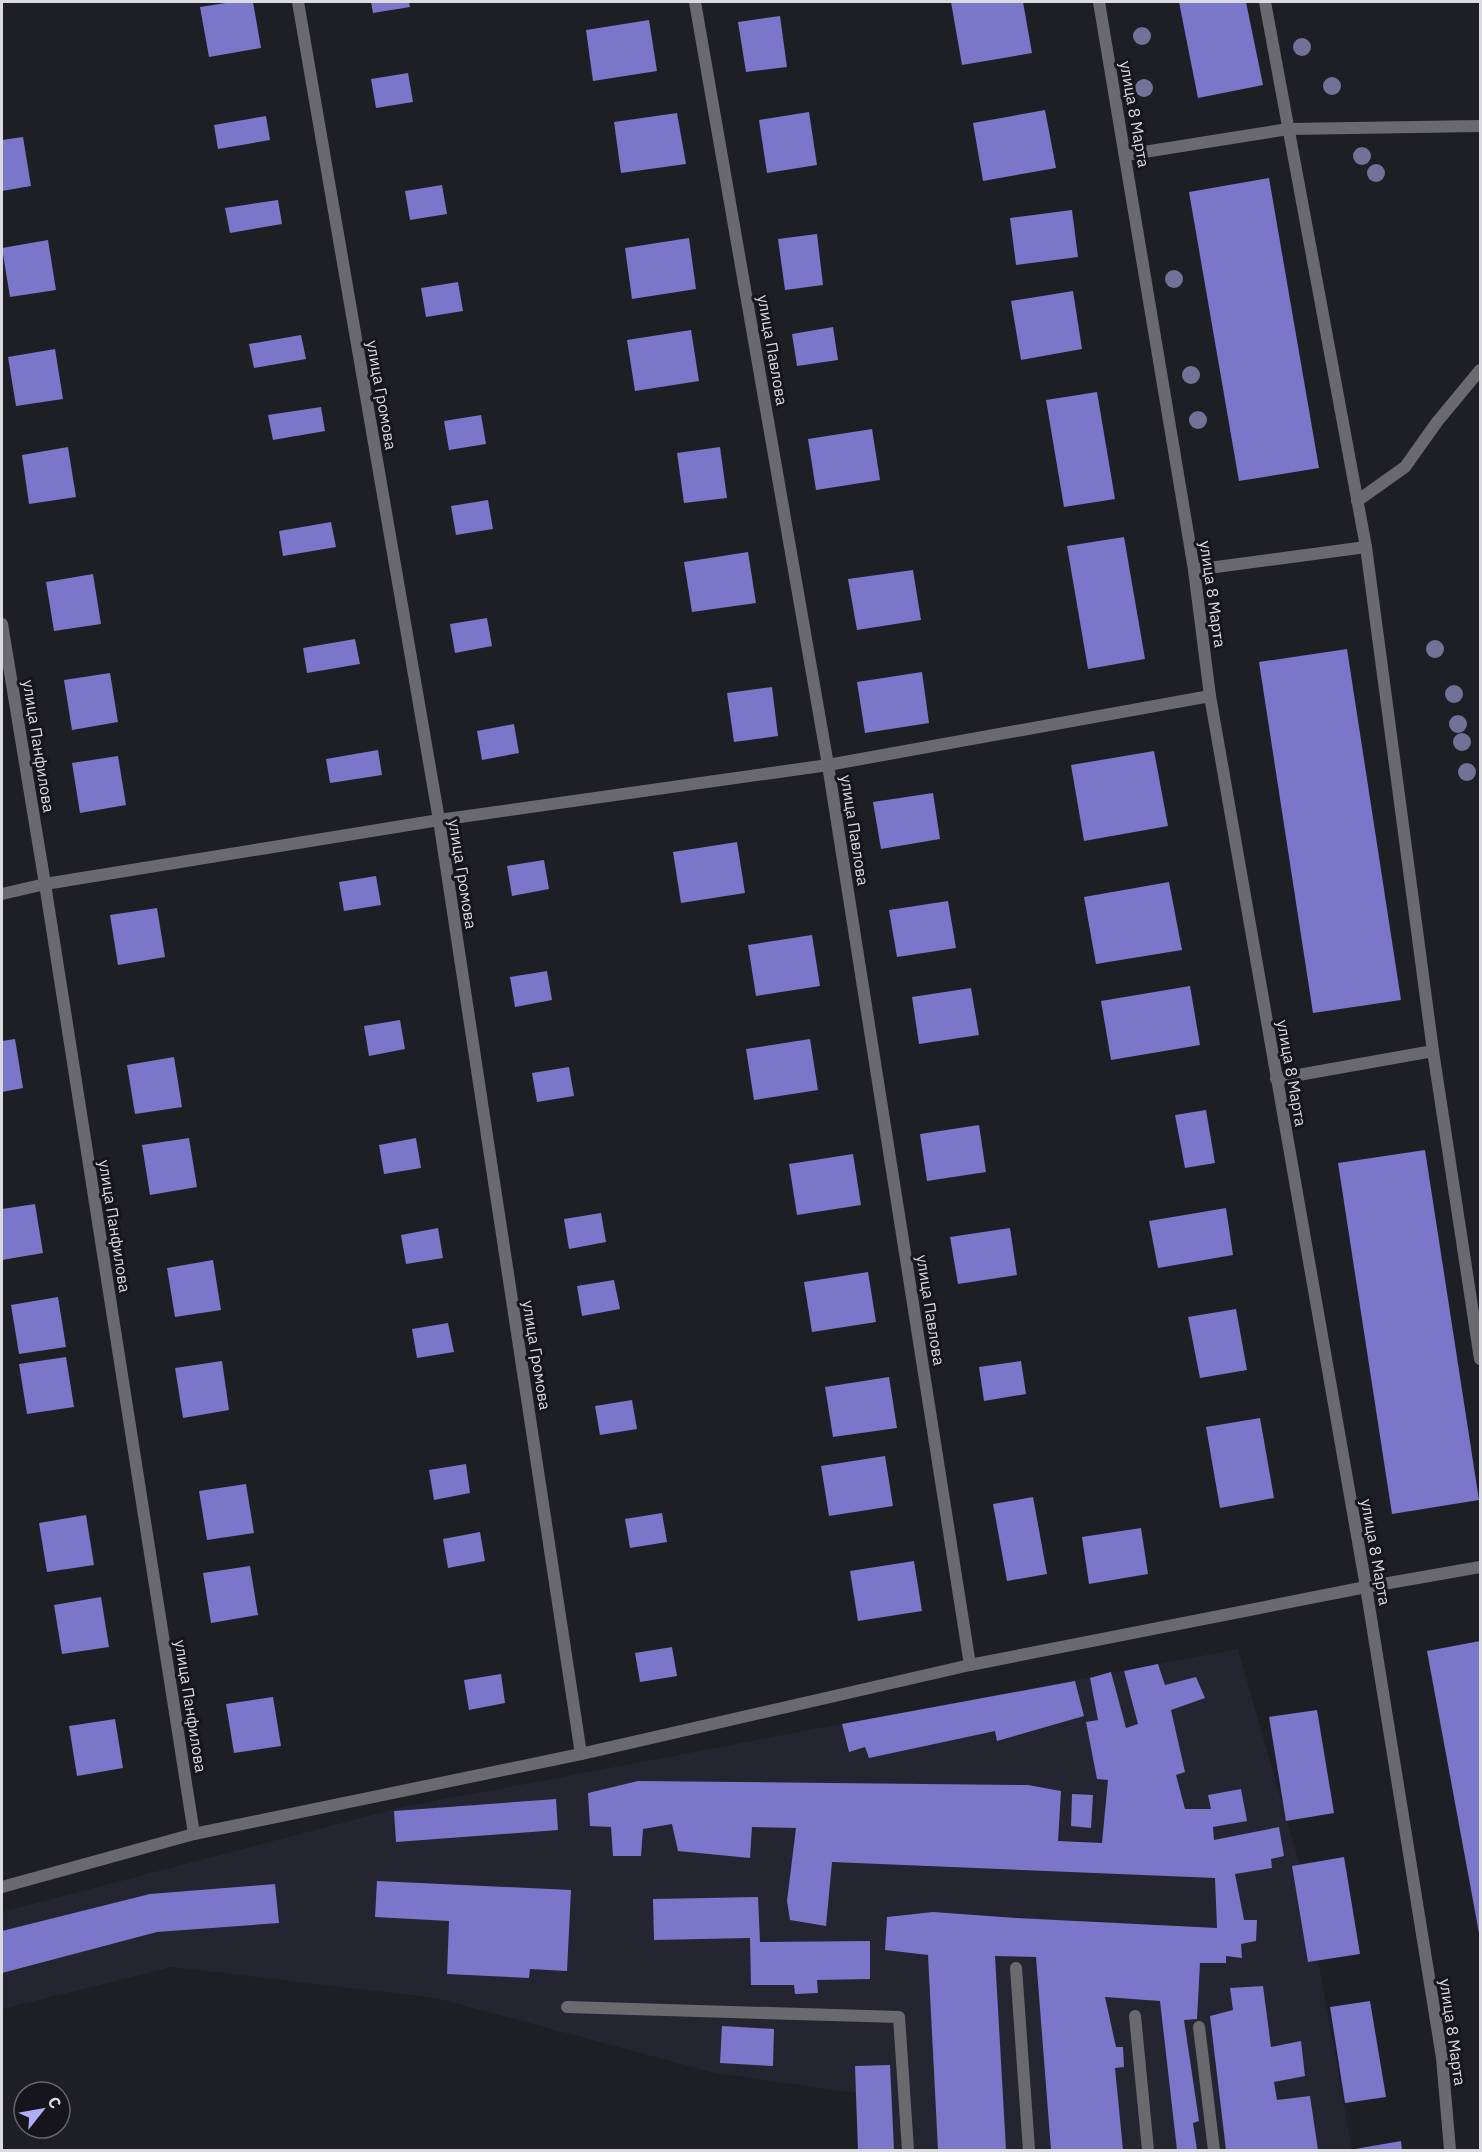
<svg xmlns="http://www.w3.org/2000/svg" width="1482" height="2152" font-family="'IBM Plex Sans',sans-serif">
	<style>
		.built { fill: #252532 }
		.building { fill: #7a76c9 }
		.lines { fill: none; stroke-linecap: round; stroke-linejoin: round }
		.lane { stroke: #6a6a6e; stroke-width: 12 }
		.street { stroke: #6a6a6e; stroke-width: 12 }
		.tree { fill: #727299 }
		.labels { text-anchor: middle; stroke-width: 6; stroke-linejoin: round; paint-order: stroke }
		.street-label { font-size: 16px; fill: #dadadf; stroke: #15151b }
	</style>
	<rect width="100%" height="100%" fill="#1e1e25"/>
	<polygon class="built" points="1238,1649 1304,1880 1352,2150 860,2150 855,2093 715,2073 436,1998 172,1967 2,2009 2,1912 403,1807"/>
	<g class="building">
		<polygon points="232,2 253,2 261,48 209,57 200,7"/>
		<polygon points="371,2 409,2 410,7 373,13"/>
		<polygon points="951,2 1023,2 1032,53 962,65"/>
		<polygon points="1179,2 1246,2 1263,85 1198,98"/>
		<polygon points="780,16 787,67 746,72 738,22"/>
		<polygon points="649,20 657,71 593,81 586,30"/>
		<polygon points="408,73 413,102 376,108 371,79"/>
		<polygon points="1045,110 1056,168 983,181 973,123"/>
		<polygon points="809,112 817,165 767,173 759,120"/>
		<polygon points="677,113 686,164 621,173 614,122"/>
		<polygon points="266,116 270,140 218,149 214,125"/>
		<polygon points="23,137 31,186 2,191 2,140"/>
		<polygon points="1269,178 1319,468 1239,481 1189,192"/>
		<polygon points="442,185 447,214 410,220 405,191"/>
		<polygon points="278,200 282,224 230,233 225,208"/>
		<polygon points="1072,210 1078,257 1016,265 1010,218"/>
		<polygon points="817,234 823,285 785,290 778,239"/>
		<polygon points="689,238 696,289 632,299 625,248"/>
		<polygon points="48,240 56,290 10,297 2,248"/>
		<polygon points="458,282 463,311 426,317 421,288"/>
		<polygon points="1073,291 1082,349 1021,360 1011,301"/>
		<polygon points="833,327 838,360 797,366 792,334"/>
		<polygon points="691,330 699,381 635,391 627,340"/>
		<polygon points="301,335 306,359 254,368 249,344"/>
		<polygon points="55,349 63,399 16,406 8,357"/>
		<polygon points="1097,392 1115,499 1064,507 1046,400"/>
		<polygon points="321,407 325,431 273,440 268,415"/>
		<polygon points="481,415 486,444 449,450 444,421"/>
		<polygon points="872,429 880,480 816,490 808,439"/>
		<polygon points="68,447 76,497 29,504 22,455"/>
		<polygon points="720,447 727,498 684,503 677,453"/>
		<polygon points="488,500 493,529 456,535 451,506"/>
		<polygon points="331,522 336,547 283,556 279,531"/>
		<polygon points="1124,537 1145,659 1088,669 1067,546"/>
		<polygon points="748,552 756,603 692,612 684,562"/>
		<polygon points="913,570 921,620 857,630 848,579"/>
		<polygon points="93,574 101,624 54,631 46,582"/>
		<polygon points="487,618 492,646 455,653 450,624"/>
		<polygon points="355,639 360,664 307,673 303,648"/>
		<polygon points="1347,649 1401,1000 1313,1013 1259,662"/>
		<polygon points="922,672 929,723 865,733 857,682"/>
		<polygon points="110,673 118,722 72,730 64,680"/>
		<polygon points="772,687 778,736 734,742 727,693"/>
		<polygon points="514,724 519,753 482,760 477,731"/>
		<polygon points="378,750 382,775 330,783 326,759"/>
		<polygon points="1154,751 1168,826 1084,841 1071,765"/>
		<polygon points="118,756 126,805 80,813 72,763"/>
		<polygon points="933,793 940,839 881,849 873,802"/>
		<polygon points="737,842 745,893 681,903 673,852"/>
		<polygon points="544,860 549,889 512,896 507,866"/>
		<polygon points="376,876 381,905 344,911 339,882"/>
		<polygon points="1169,882 1182,950 1096,964 1084,897"/>
		<polygon points="948,901 956,948 897,957 889,910"/>
		<polygon points="157,908 165,957 118,965 110,915"/>
		<polygon points="812,935 820,986 756,996 748,945"/>
		<polygon points="547,971 552,1000 515,1007 510,977"/>
		<polygon points="1190,986 1200,1045 1111,1060 1101,1001"/>
		<polygon points="971,988 979,1035 919,1044 912,997"/>
		<polygon points="400,1020 405,1049 369,1056 364,1026"/>
		<polygon points="15,1039 23,1088 2,1092 2,1041"/>
		<polygon points="810,1039 818,1090 754,1100 746,1049"/>
		<polygon points="174,1057 182,1107 135,1114 127,1065"/>
		<polygon points="569,1067 574,1096 537,1102 532,1073"/>
		<polygon points="1206,1110 1215,1163 1185,1168 1175,1115"/>
		<polygon points="979,1125 986,1172 927,1181 920,1134"/>
		<polygon points="189,1138 197,1187 150,1195 142,1145"/>
		<polygon points="416,1138 421,1168 384,1174 379,1145"/>
		<polygon points="1425,1150 1479,1500 1392,1514 1338,1163"/>
		<polygon points="853,1154 861,1205 797,1215 789,1164"/>
		<polygon points="35,1204 43,1253 2,1260 2,1209"/>
		<polygon points="1226,1208 1233,1255 1158,1268 1149,1221"/>
		<polygon points="601,1213 606,1242 569,1249 564,1219"/>
		<polygon points="438,1228 443,1258 406,1264 401,1235"/>
		<polygon points="1010,1228 1017,1275 958,1284 950,1237"/>
		<polygon points="213,1260 221,1310 175,1317 167,1268"/>
		<polygon points="868,1272 876,1322 812,1332 804,1282"/>
		<polygon points="614,1280 620,1309 582,1316 577,1286"/>
		<polygon points="58,1297 66,1347 19,1354 11,1305"/>
		<polygon points="1236,1309 1247,1370 1200,1378 1188,1317"/>
		<polygon points="448,1323 454,1352 417,1358 412,1329"/>
		<polygon points="66,1357 74,1407 27,1414 19,1364"/>
		<polygon points="222,1361 229,1410 183,1418 175,1368"/>
		<polygon points="1021,1361 1026,1394 984,1401 979,1367"/>
		<polygon points="889,1377 897,1428 833,1437 825,1387"/>
		<polygon points="632,1400 637,1429 600,1435 595,1406"/>
		<polygon points="1260,1418 1274,1498 1220,1508 1206,1427"/>
		<polygon points="885,1456 893,1506 829,1516 821,1466"/>
		<polygon points="466,1464 470,1493 434,1500 429,1470"/>
		<polygon points="246,1484 254,1533 207,1540 199,1491"/>
		<polygon points="1033,1497 1047,1574 1007,1581 993,1504"/>
		<polygon points="662,1513 667,1542 630,1548 625,1519"/>
		<polygon points="86,1515 94,1565 47,1572 39,1523"/>
		<polygon points="1141,1528 1148,1574 1089,1584 1082,1537"/>
		<polygon points="480,1532 485,1561 448,1568 443,1539"/>
		<polygon points="914,1561 922,1611 858,1621 850,1571"/>
		<polygon points="250,1566 258,1615 211,1623 203,1573"/>
		<polygon points="101,1597 109,1647 62,1654 54,1605"/>
		<polygon points="1480,1641 1480,1933 1479,1933 1427,1651"/>
		<polygon points="672,1647 677,1676 640,1682 635,1653"/>
		<polygon points="1158,1664 1165,1685 1196,1677 1205,1698 1171,1710 1185,1772 1176,1775 1185,1809 1211,1809 1208,1795 1241,1789 1247,1821 1213,1827 1214,1840 1279,1827 1284,1856 1271,1859 1272,1868 1235,1874 1244,1920 1257,1920 1256,1941 1241,1944 1242,1958 1226,1956 1226,1963 1200,1963 1197,2019 1184,2020 1199,2121 1193,2123 1197,2150 1177,2150 1160,2001 1105,1997 1116,2047 1123,2047 1124,2067 1115,2068 1123,2150 1051,2150 1036,1957 995,1956 1006,2150 938,2150 928,1955 885,1950 887,1917 933,1912 1016,1918 1217,1928 1215,1878 832,1862 826,1926 790,1920 787,1901 796,1828 752,1827 750,1858 678,1851 672,1824 643,1829 641,1856 613,1856 611,1827 590,1826 588,1793 638,1781 1028,1785 1061,1791 1058,1841 1102,1843 1108,1780 1097,1779 1086,1722 1098,1720 1090,1678 1111,1672 1126,1728 1138,1724 1124,1671"/>
		<polygon points="501,1674 505,1703 469,1710 464,1680"/>
		<polygon points="1075,1681 1084,1716 997,1741 995,1731 869,1758 865,1747 849,1752 842,1724"/>
		<polygon points="273,1697 281,1746 234,1753 226,1704"/>
		<polygon points="1317,1710 1334,1813 1286,1821 1269,1717"/>
		<polygon points="115,1719 123,1768 77,1776 69,1726"/>
		<polygon points="1072,1794 1093,1795 1091,1828 1071,1826"/>
		<polygon points="556,1799 558,1830 396,1842 394,1811"/>
		<polygon points="1344,1857 1360,1954 1308,1962 1292,1866"/>
		<polygon points="377,1881 571,1890 567,1971 530,1969 529,1978 447,1974 449,1921 375,1917"/>
		<polygon points="275,1884 279,1923 157,1932 2,1973 2,1931 150,1894"/>
		<polygon points="758,1897 760,1942 870,1941 870,1979 817,1980 818,1993 795,1994 794,1985 751,1985 750,1938 654,1940 653,1899"/>
		<polygon points="1263,1986 1271,2047 1301,2041 1305,2076 1274,2082 1277,2100 1310,2096 1318,2150 1226,2150 1210,2016 1233,2010 1230,1988"/>
		<polygon points="1370,2001 1386,2097 1345,2103 1330,2007"/>
		<polygon points="722,2026 774,2029 773,2066 720,2063"/>
		<polygon points="890,2065 894,2150 858,2150 855,2066"/>
		<polygon points="1401,2141 1402,2150 1355,2150 1355,2149"/>
	</g>
	<g class="lines">
		<g class="lane">
			<polyline points="1265,2 1366,547 1433,1051 1480,1359"/>
			<polyline points="1125,155 1288,129 1480,126"/>
			<polyline points="1357,501 1405,467 1437,422 1480,370"/>
			<polyline points="1194,570 1366,547"/>
			<polyline points="1276,1079 1433,1051"/>
			<polyline points="1016,1968 1029,2150"/>
			<polyline points="567,2007 899,2017 908,2150"/>
			<polyline points="1135,2016 1148,2150"/>
			<polyline points="1199,2027 1214,2150"/>
		</g>
		<g class="street">
			<polyline points="298,2 439,820 581,1754"/>
			<polyline points="695,2 828,765 970,1665"/>
			<polyline points="1099,2 1194,570 1210,696 1366,1587 1442,2058 1450,2150"/>
			<polyline points="2,624 45,884 194,1834"/>
			<polyline points="2,894 45,884 439,820 828,765 1210,696"/>
			<polyline points="2,1887 194,1834 581,1754 970,1665 1366,1587 1480,1567"/>
		</g>
	</g>
	<g class="tree">
		<circle cx="1142" cy="36" r="9"/>
		<circle cx="1302" cy="47" r="9"/>
		<circle cx="1332" cy="86" r="9"/>
		<circle cx="1144" cy="88" r="9"/>
		<circle cx="1362" cy="156" r="9"/>
		<circle cx="1376" cy="173" r="9"/>
		<circle cx="1174" cy="279" r="9"/>
		<circle cx="1191" cy="375" r="9"/>
		<circle cx="1198" cy="420" r="9"/>
		<circle cx="1435" cy="649" r="9"/>
		<circle cx="1454" cy="694" r="9"/>
		<circle cx="1458" cy="724" r="9"/>
		<circle cx="1462" cy="742" r="9"/>
		<circle cx="1467" cy="772" r="9"/>
	</g>
	<g class="labels">
		<g class="street-label">
			<text transform="translate(1135 114) rotate(80)" y="6">улица 8 Марта</text>
			<text transform="translate(773 350) rotate(80)" y="6">улица Павлова</text>
			<text transform="translate(382 395) rotate(80)" y="6">улица Громова</text>
			<text transform="translate(1213 594) rotate(82)" y="6">улица 8 Марта</text>
			<text transform="translate(39 746) rotate(81)" y="6">улица Панфилова</text>
			<text transform="translate(855 830) rotate(81)" y="6">улица Павлова</text>
			<text transform="translate(463 874) rotate(81)" y="6">улица Громова</text>
			<text transform="translate(1292 1073) rotate(80)" y="6">улица 8 Марта</text>
			<text transform="translate(115 1226) rotate(81)" y="6">улица Панфилова</text>
			<text transform="translate(931 1310) rotate(81)" y="6">улица Павлова</text>
			<text transform="translate(537 1355) rotate(81)" y="6">улица Громова</text>
			<text transform="translate(1376 1552) rotate(80)" y="6">улица 8 Марта</text>
			<text transform="translate(191 1706) rotate(81)" y="6">улица Панфилова</text>
			<text transform="translate(1453 2032) rotate(82)" y="6">улица 8 Марта</text>
		</g>
	</g>
	<rect width="1482" height="2152" fill="none" stroke="#dadadf" stroke-width="6"/>
	<g transform="translate(42 2110) rotate(59)"><circle r="28" fill="#15151b" stroke="#646469" stroke-width="1.5"/>
	<path d="M0-4.5L10 22L0 15L-10 22Z" fill="#afaefa"/>
	<text y="-9" font-size="16" font-weight="bold" text-anchor="middle" fill="#dadadf">С</text>
	</g>
</svg>
